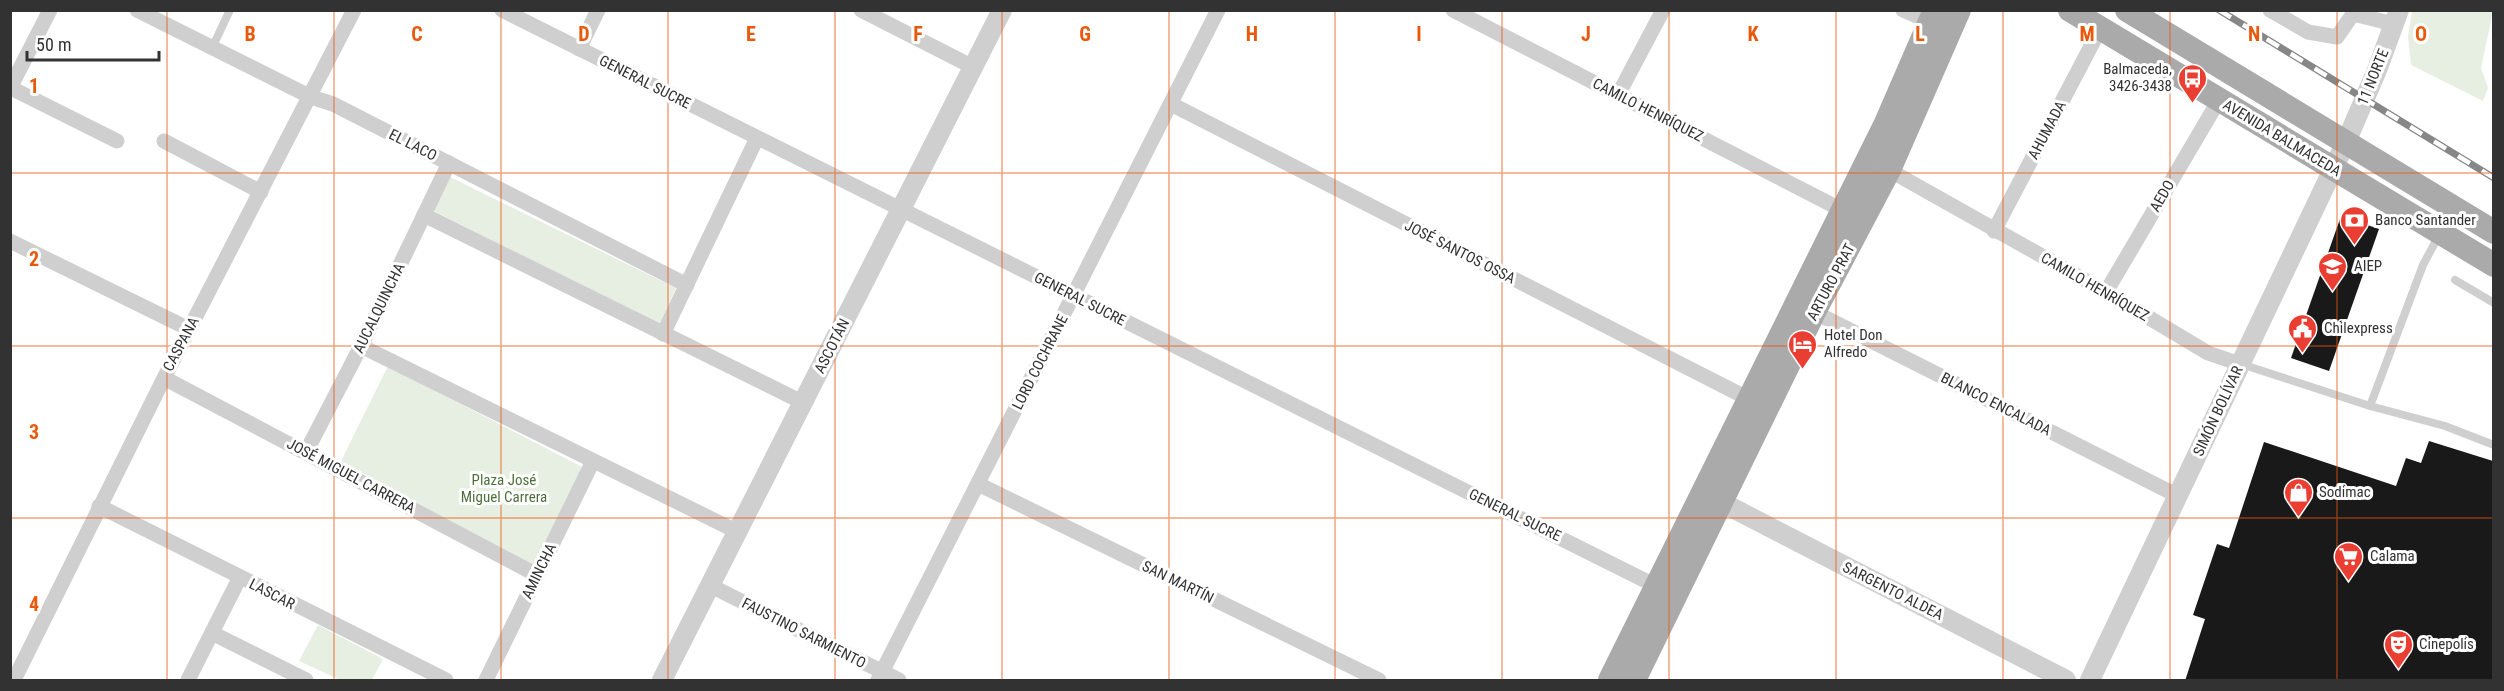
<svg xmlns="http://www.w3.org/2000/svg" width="2504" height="691" font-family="'Roboto Condensed',sans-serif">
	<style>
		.green { fill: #e6efe1 }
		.building { fill: #191919 }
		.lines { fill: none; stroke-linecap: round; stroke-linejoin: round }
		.service { stroke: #cfcfcf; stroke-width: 8 }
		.minor { stroke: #cfcfcf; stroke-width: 15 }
		.tertiary { stroke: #cfcfcf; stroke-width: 20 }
		.primary { stroke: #aaa; stroke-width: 24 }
		.rail-casing { stroke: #878787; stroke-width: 7 }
		.rail { stroke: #fff; stroke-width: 4.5; stroke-dasharray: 14; stroke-linecap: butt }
		.grid { fill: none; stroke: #e8590c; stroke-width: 1.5; stroke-opacity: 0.55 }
		.labels { text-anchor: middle; stroke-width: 6; stroke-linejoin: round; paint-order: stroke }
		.poi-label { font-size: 15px; fill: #323232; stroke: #fff; text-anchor: start }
		.street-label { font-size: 15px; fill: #323232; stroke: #fff }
		.park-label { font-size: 15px; fill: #4e703d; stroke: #fff }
		.grid-label { font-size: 20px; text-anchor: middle; font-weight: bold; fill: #e8590c; stroke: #fff; stroke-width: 6; stroke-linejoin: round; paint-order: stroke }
	</style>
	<rect width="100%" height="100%" fill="#fff"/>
	<g class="green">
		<polygon points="2412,11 2493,11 2481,68 2488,88 2483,101 2411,65 2408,37"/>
		<polygon points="448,176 676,288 659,325 432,210"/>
		<polygon points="388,366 582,467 533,568 341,461"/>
		<polygon points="318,625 383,659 372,680 340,680 299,661"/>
	</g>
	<g class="building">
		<polygon points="2341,216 2379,229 2329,371 2291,358"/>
		<polygon points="2429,441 2493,461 2493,681 2185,681 2205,619 2193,615 2217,544 2229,548 2264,442 2396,486 2406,458 2421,463"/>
	</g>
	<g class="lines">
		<g class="service">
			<polyline points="212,48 230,10"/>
			<polyline points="2455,280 2494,303"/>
			<polyline points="2241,364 2370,406 2445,426 2494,445"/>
			<polyline points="2370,406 2423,265 2439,235"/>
		</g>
		<g class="minor">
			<polyline points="137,10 311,97 333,104 687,285"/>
			<polyline points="502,10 1658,587"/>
			<polyline points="861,10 973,67"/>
			<polyline points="1453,10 1842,210"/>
			<polyline points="1903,10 1930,22"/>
			<polyline points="2270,10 2308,32 2337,37 2353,14 2394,24"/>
			<polyline points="579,49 598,10"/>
			<polyline points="10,88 50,10"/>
			<polyline points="11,88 117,141"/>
			<polyline points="1618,95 1663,10"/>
			<polyline points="1171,104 1749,399"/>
			<polyline points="164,141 261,192"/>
			<polyline points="1889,170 2106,292 2208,353 2240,364"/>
			<polyline points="424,215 804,403"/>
			<polyline points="1994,231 2100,29"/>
			<polyline points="10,241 189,329"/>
			<polyline points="2106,292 2219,100"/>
			<polyline points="1814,312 2178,496"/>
			<polyline points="663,334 757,138"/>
			<polyline points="361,346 738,532"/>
			<polyline points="164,378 537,575"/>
			<polyline points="306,452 361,346 449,163"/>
			<polyline points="978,484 1379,680"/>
			<polyline points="99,506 446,680"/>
			<polyline points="709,585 899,680"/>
			<polyline points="212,633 306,680"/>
			<polyline points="14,680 164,378 354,10"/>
			<polyline points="188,680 240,577"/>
			<polyline points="486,680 593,461"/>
			<polyline points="878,680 1218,10"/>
		</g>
		<g class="tertiary">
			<polyline points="1721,502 2066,680"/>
			<polyline points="662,680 1002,10"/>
			<polyline points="2090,680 2346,142 2377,70 2399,10"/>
		</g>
		<g class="primary">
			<polyline points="2070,10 2494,265"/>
			<polyline points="2127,10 2494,232"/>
			<polyline points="1610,680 1886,123 1935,10"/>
			<polyline points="1634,680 1814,312 1889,170 1959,10"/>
		</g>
		<defs>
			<polyline id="rail" points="2219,10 2494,178"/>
		</defs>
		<use href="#rail" class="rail-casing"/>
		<use href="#rail" class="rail"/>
	</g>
	<path class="grid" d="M167,10V680M334,10V680M501,10V680M668,10V680M835,10V680M1002,10V680M1169,10V680M1335,10V680M1502,10V680M1669,10V680M1836,10V680M2003,10V680M2170,10V680M2337,10V680M10,173H2494M10,346H2494M10,518H2494"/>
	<defs>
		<symbol id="bus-pin" viewBox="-11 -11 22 30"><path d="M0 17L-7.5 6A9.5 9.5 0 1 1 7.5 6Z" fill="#eb3e33" stroke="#fff"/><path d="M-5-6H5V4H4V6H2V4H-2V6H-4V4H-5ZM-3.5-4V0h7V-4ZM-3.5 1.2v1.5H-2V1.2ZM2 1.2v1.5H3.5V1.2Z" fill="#fff"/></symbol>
		<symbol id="bank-pin" viewBox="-11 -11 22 30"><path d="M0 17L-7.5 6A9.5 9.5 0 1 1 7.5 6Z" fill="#eb3e33" stroke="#fff"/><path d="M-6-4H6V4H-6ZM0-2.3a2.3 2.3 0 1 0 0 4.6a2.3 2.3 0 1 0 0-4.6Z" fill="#fff"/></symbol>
		<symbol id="university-pin" viewBox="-11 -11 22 30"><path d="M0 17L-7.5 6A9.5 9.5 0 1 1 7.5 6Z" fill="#eb3e33" stroke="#fff"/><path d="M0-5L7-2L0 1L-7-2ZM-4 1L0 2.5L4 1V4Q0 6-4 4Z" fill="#fff"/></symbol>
		<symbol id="civic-pin" viewBox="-11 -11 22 30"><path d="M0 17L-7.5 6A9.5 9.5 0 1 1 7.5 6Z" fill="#eb3e33" stroke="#fff"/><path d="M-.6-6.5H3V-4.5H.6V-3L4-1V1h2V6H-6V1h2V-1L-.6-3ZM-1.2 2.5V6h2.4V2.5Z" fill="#fff"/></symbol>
		<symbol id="hotel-pin" viewBox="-11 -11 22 30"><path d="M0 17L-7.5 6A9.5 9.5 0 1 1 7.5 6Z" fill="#eb3e33" stroke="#fff"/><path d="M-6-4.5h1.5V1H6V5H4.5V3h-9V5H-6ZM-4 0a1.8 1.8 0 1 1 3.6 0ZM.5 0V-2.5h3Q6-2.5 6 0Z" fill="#fff"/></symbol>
		<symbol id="shop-pin" viewBox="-11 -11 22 30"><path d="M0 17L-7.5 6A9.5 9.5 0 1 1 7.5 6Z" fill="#eb3e33" stroke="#fff"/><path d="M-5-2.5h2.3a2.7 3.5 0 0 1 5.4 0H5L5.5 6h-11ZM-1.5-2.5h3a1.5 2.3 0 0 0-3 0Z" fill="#fff"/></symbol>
		<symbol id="supermarket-pin" viewBox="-11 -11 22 30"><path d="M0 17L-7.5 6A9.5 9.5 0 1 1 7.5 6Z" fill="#eb3e33" stroke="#fff"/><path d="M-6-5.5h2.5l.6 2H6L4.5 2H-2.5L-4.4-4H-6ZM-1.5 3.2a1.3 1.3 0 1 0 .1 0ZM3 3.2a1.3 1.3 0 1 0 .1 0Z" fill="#fff"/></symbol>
		<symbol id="theatre-pin" viewBox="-11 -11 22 30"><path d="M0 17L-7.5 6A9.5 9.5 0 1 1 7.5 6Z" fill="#eb3e33" stroke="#fff"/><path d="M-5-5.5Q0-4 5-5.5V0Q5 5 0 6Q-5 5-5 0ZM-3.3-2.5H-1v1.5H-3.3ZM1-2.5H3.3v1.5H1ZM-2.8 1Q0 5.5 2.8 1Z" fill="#fff"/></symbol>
	</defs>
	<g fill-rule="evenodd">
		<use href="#bus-pin" x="2176" y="62" width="33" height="45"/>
		<use href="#bank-pin" x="2338" y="204" width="33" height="45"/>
		<use href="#university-pin" x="2316" y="250" width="33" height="45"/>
		<use href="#civic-pin" x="2286" y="312" width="33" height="45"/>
		<use href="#hotel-pin" x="1786" y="328" width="33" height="45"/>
		<use href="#shop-pin" x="2282" y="476" width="33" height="45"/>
		<use href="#supermarket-pin" x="2332" y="540" width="33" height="45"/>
		<use href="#theatre-pin" x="2382" y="628" width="33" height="45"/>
	</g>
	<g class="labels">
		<g class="poi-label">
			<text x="2172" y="74" text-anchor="end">Balmaceda,<tspan x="2172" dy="17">3426-3438</tspan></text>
			<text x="2375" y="225">Banco Santander</text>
			<text x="2354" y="271">AIEP</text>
			<text x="2324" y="333">Chilexpress</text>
			<text x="1824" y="340">Hotel Don<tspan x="1824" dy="17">Alfredo</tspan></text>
			<text x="2319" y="497">Sodimac</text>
			<text x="2370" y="561">Calama</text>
			<text x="2419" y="649">Cinepolis</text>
		</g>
		<g class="street-label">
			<text transform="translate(2373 77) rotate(-68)" y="5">11 NORTE</text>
			<text transform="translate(645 82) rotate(27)" y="5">GENERAL SUCRE</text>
			<text transform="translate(1648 110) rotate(27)" y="5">CAMILO HENRÍQUEZ</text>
			<text transform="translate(2047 130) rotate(-62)" y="5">AHUMADA</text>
			<text transform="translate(2282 138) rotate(31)" y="5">AVENIDA BALMACEDA</text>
			<text transform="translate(413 145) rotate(27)" y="5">EL LACO</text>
			<text transform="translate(2162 196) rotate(-60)" y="5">AEDO</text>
			<text transform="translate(1460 252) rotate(27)" y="5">JOSÉ SANTOS OSSA</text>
			<text transform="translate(1831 282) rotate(-62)" y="5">ARTURO PRAT</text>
			<text transform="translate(2095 287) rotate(30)" y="5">CAMILO HENRÍQUEZ</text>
			<text transform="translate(1080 299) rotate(27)" y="5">GENERAL SUCRE</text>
			<text transform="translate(379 308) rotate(-64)" y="5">AUCALQUINCHA</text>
			<text transform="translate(181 344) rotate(-62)" y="5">CASPANA</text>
			<text transform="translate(832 346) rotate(-63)" y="5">ASCOTÁN</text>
			<text transform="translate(1040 362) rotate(-63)" y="5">LORD COCHRANE</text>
			<text transform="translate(1996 404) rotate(27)" y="5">BLANCO ENCALADA</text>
			<text transform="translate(2218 411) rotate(-65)" y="5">SIMÓN BOLÍVAR</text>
			<text transform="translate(351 476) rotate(28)" y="5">JOSÉ MIGUEL CARRERA</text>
			<text transform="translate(1515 515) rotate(26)" y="5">GENERAL SUCRE</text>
			<text transform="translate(539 571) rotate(-64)" y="5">AMINCHA</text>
			<text transform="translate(1178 582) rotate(26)" y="5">SAN MARTÍN</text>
			<text transform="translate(1893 591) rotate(27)" y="5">SARGENTO ALDEA</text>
			<text transform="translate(272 594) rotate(27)" y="5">LASCAR</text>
			<text transform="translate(804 633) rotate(27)" y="5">FAUSTINO SARMIENTO</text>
		</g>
		<g class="park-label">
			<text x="504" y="485">Plaza José<tspan x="504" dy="17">Miguel Carrera</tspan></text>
		</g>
	</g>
	<g class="grid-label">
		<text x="250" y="41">B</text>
		<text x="417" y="41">C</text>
		<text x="584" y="41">D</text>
		<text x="751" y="41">E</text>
		<text x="918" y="41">F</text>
		<text x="1085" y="41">G</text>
		<text x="1252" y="41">H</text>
		<text x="1419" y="41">I</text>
		<text x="1586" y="41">J</text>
		<text x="1753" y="41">K</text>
		<text x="1920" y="41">L</text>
		<text x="2087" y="41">M</text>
		<text x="2254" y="41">N</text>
		<text x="2421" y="41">O</text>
		<text x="34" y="93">1</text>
		<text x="34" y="266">2</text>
		<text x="34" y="439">3</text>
		<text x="34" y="611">4</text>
	</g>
	<rect width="2504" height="691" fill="none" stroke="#323232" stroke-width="24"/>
	<path d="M27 51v9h132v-9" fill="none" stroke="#323232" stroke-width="3"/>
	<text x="36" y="51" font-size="18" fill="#323232" stroke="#ffffff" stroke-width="4.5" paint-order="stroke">50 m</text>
</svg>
